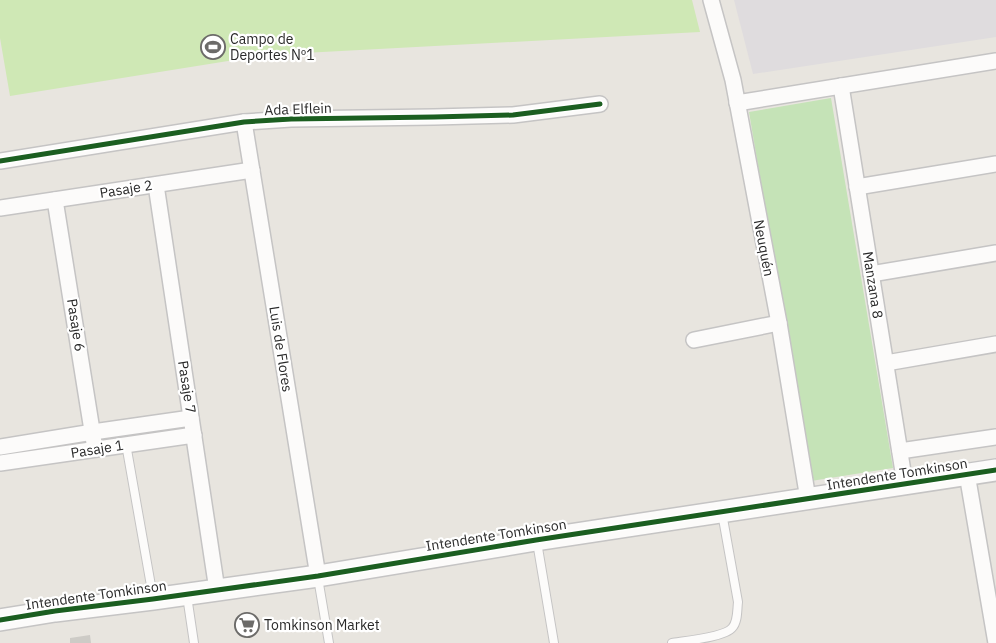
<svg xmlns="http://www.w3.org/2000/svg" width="996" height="643" font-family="'IBM Plex Sans',sans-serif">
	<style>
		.industrial { fill: #dfdcde }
		.green { fill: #c5e3b7 }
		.pitch { fill: #cfe8b5 }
		.building { fill: #cdcbc6 }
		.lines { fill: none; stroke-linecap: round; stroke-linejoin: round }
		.lane-casing { stroke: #c5c4c4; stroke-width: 10 }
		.street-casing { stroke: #c5c4c4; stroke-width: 18 }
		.secondary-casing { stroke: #c5c4c4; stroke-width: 24 }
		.lane { stroke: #fcfbfa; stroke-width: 8 }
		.street { stroke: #fcfbfa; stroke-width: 15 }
		.secondary { stroke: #fcfbfa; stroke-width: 21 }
		.cycleway-casing { stroke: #fff; stroke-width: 8 }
		.cycleway { stroke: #1b5e20; stroke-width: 5 }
		.labels { text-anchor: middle; stroke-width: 4.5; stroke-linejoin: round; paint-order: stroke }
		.poi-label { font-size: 14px; fill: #292929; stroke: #fff; text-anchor: start }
		.street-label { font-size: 14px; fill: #292929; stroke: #fff }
	</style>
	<rect width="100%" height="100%" fill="#e8e5df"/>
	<polygon class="industrial" points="734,0 996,0 996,37 753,74"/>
	<polygon class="green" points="831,98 893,468 811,481 749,112"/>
	<polygon class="pitch" points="0,0 692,0 700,32 266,55 10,96 0,38"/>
	<polygon class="building" points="90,635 91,643 70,643 70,638"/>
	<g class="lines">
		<defs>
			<g id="lane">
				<polyline points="126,444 153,597"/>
				<polyline points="537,542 554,643"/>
				<polyline points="318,578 329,643"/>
				<polyline points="187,596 194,643"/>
				<path d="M672,643C684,641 725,637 732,628C738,622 737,610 738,602L722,513"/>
			</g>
			<g id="street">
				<polyline points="711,0 733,80 779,323 808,499"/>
				<polyline points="841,86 905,484"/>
				<polyline points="737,103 996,61"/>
				<polyline points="244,122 318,576"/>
				<polyline points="0,161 244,122 291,119 434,117 513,115 600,104"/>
				<polyline points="156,185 217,590"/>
				<polyline points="857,187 996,164"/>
				<polyline points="55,200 95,449"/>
				<polyline points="0,208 252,170"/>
				<polyline points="871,274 996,253"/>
				<polyline points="694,340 779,323"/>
				<polyline points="886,363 996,344"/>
				<polyline points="0,447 93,432 191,418"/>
				<polyline points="900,451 996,437"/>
				<polyline points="0,463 194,435"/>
				<polyline points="967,474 996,643"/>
			</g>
			<polyline id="secondary" points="0,620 55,611 153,599 318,576 536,540 996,470"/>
		</defs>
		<use href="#lane" class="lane-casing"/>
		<use href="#street" class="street-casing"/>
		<use href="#secondary" class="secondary-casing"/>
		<use href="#lane" class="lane"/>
		<use href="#street" class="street"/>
		<use href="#secondary" class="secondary"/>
		<defs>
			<g id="cycleway">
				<polyline points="0,161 244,122 291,119 434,117 513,115 600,104"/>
				<polyline points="0,620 55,611 153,599 318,576 536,540 996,470"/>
			</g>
		</defs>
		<use href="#cycleway" class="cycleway-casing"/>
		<use href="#cycleway" class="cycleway"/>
	</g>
	<defs>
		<symbol id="stadium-ring" viewBox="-11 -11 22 22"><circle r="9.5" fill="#fff" stroke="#6c6b69" stroke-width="1.5"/><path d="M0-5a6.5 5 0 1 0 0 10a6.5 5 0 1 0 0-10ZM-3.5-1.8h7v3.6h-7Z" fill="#6c6b69"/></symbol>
		<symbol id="supermarket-ring" viewBox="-11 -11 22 22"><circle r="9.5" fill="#fff" stroke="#6c6b69" stroke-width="1.5"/><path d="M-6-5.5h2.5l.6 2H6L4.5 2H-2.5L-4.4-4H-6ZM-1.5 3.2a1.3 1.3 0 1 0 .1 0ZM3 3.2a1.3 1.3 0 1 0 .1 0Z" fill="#6c6b69"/></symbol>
	</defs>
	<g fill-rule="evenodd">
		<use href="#stadium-ring" x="199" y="33" width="28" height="28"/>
		<use href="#supermarket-ring" x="233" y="611" width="28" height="28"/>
	</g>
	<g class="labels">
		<g class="poi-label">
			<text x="230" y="44">Campo de<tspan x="230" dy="16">Deportes Nº1</tspan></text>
			<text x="264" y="630">Tomkinson Market</text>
		</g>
		<g class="street-label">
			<text transform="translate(298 109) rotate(-2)" y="5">Ada Elflein</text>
			<text transform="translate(126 189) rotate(-9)" y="5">Pasaje 2</text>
			<text transform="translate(764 248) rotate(79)" y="5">Neuquén</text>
			<text transform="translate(873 285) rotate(81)" y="5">Manzana 8</text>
			<text transform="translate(76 325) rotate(81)" y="5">Pasaje 6</text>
			<text transform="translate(281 349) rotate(81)" y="5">Luis de Flores</text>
			<text transform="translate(187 387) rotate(81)" y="5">Pasaje 7</text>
			<text transform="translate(97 449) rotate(-9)" y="5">Pasaje 1</text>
			<text transform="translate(897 474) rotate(-9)" y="5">Intendente Tomkinson</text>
			<text transform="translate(496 535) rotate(-9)" y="5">Intendente Tomkinson</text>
			<text transform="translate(96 595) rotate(-8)" y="5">Intendente Tomkinson</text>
		</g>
	</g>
</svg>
